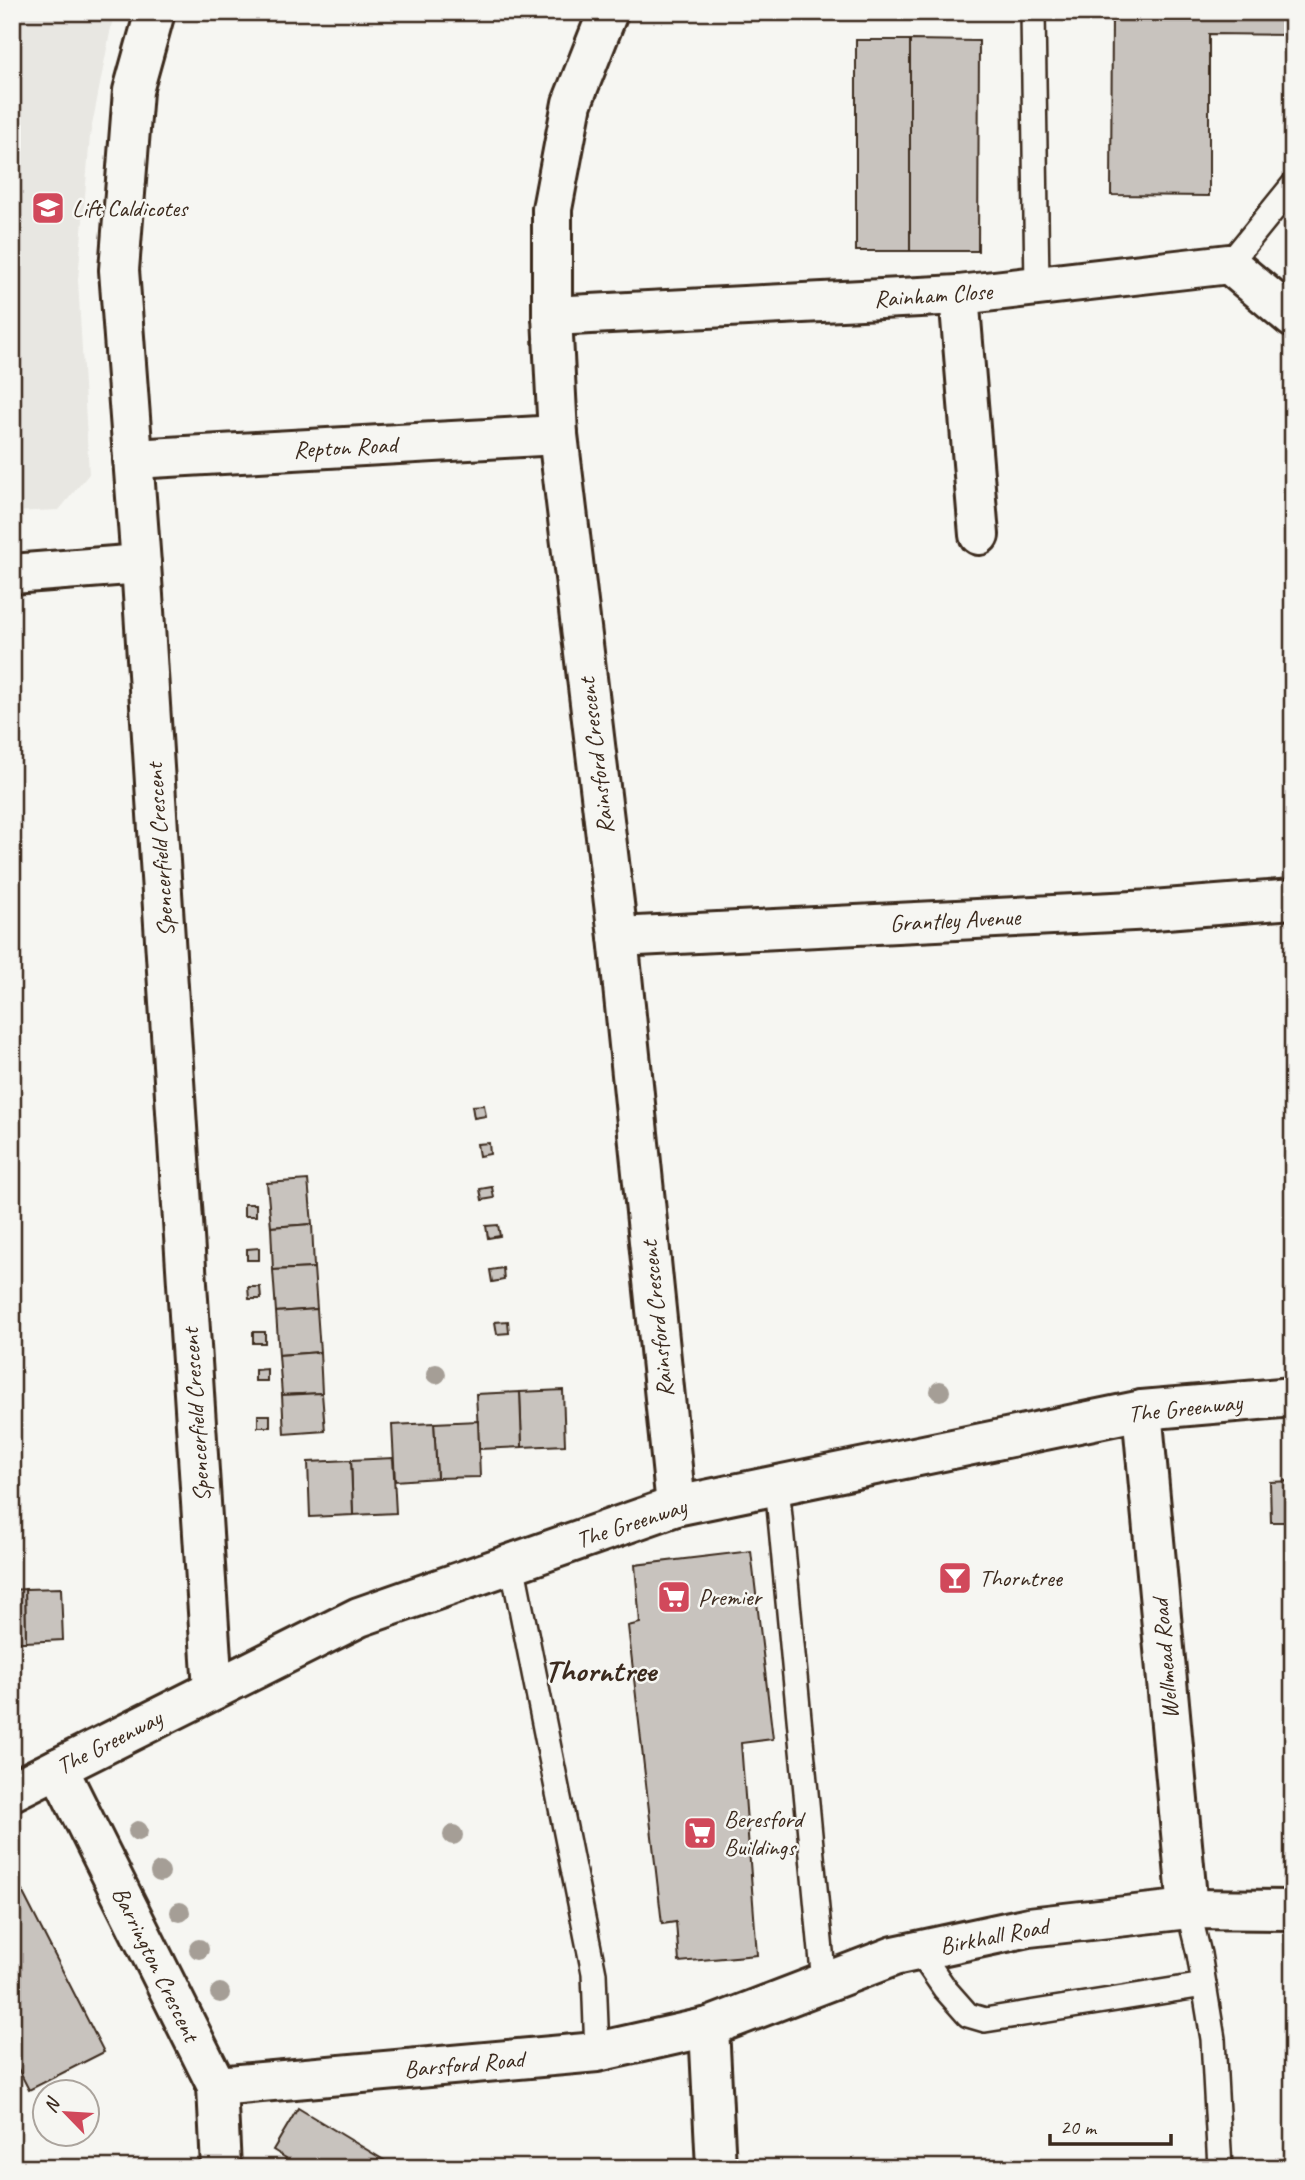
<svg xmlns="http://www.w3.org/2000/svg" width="1305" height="2180" font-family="Caveat,sans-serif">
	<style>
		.built { fill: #e8e7e2 }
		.building { fill: #c8c3be; stroke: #3b2a1e; stroke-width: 2 }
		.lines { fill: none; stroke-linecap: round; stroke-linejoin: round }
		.lane-casing { stroke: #3b2a1e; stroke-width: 28 }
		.street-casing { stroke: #3b2a1e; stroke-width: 44 }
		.lane { stroke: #f6f6f2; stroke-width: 23 }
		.street { stroke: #f6f6f2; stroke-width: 38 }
		.tree { fill: #a59e96 }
		.labels { text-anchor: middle; stroke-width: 5; stroke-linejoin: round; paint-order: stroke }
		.poi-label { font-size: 24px; fill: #3b2a1e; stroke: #f6f6f2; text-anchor: start }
		.street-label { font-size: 24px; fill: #3b2a1e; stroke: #f6f6f2 }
		.district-label { font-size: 32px; font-weight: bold; fill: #3b2a1e; stroke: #f6f6f2 }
	</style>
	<rect width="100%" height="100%" fill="#f6f6f2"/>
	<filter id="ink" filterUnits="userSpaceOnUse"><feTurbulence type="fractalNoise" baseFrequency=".0143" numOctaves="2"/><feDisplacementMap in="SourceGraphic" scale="14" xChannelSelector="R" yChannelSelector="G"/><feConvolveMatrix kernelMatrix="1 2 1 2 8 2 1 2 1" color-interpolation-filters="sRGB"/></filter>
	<g filter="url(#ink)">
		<polygon class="built" points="12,12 114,12 90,136 78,280 89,474 59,510 12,512"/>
		<g class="building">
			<polygon points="1112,12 1293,12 1293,35 1209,34 1209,196 1111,195"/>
			<rect x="856" y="40" width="54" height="211"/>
			<polygon points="910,40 979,41 978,251 910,251"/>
			<polygon points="484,1105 486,1116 474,1118 472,1106"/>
			<polygon points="489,1143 490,1154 479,1156 477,1144"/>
			<polygon points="308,1180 312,1224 271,1227 267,1183"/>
			<polygon points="492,1187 494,1198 482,1200 480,1189"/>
			<rect x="244" y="1204" width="12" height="12"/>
			<polygon points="312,1224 314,1268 273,1270 271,1227"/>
			<polygon points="498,1225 500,1236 488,1238 486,1226"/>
			<polygon points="259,1248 259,1260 247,1260 247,1249"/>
			<polygon points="314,1268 317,1309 276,1312 273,1270"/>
			<polygon points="503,1268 504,1280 492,1282 490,1270"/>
			<polygon points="248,1287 260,1287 261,1299 249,1299"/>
			<polygon points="317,1309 320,1352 279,1355 276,1312"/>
			<polygon points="508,1321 509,1333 497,1334 495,1322"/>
			<rect x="253" y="1332" width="12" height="11"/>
			<polygon points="320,1352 322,1393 282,1395 279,1355"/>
			<polygon points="267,1369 267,1381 255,1381 255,1370"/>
			<polygon points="563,1390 565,1445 522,1447 520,1392"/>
			<polygon points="520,1392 522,1447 479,1449 476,1394"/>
			<polygon points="322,1393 325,1431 284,1434 282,1395"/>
			<rect x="258" y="1415" width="12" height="12"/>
			<polygon points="478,1421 480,1477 437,1478 434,1423"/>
			<polygon points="434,1423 437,1478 395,1481 392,1425"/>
			<polygon points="393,1458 396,1513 353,1515 351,1460"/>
			<polygon points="351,1460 353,1515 310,1517 308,1462"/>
			<polygon points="1293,1481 1293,1522 1271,1522 1270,1482"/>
			<polygon points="751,1551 773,1739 741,1743 757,1955 679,1962 676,1922 662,1924 628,1626 640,1623 635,1565"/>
			<polygon points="61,1588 63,1640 26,1642 25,1589"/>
			<polygon points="25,1589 26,1642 12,1642 12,1590"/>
			<polygon points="21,1889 104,2052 29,2090 12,2057 12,1893"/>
			<polygon points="298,2108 397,2168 280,2168 286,2158 273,2150"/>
		</g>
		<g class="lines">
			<defs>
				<g id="lane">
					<polyline points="1033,12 1037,286"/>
					<polyline points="1229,264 1293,185"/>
					<polyline points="777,1485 824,1983"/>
					<polyline points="512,1563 594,1973 597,2052"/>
					<polyline points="1188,1909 1199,1954 1213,2039 1220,2168"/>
					<polyline points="919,1951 945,1989 968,2015 985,2020 1204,1985"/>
				</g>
				<g id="street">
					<polyline points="155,12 133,91 119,270 141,564 213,1690"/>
					<polyline points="608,12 572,103 552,209 552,316 558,435 618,937 676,1506"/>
					<polyline points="959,295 979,535"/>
					<polyline points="552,316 959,295 1229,264 1293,318"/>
					<polyline points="133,459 558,435"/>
					<polyline points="12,574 141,564"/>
					<polyline points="618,937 1153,910 1293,899"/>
					<polyline points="1142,1410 1188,1909"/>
					<polyline points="58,1768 217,2086 221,2168"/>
					<polyline points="12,1791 359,1617 676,1506 1142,1410 1293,1397"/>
					<polyline points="709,2027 716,2168"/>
					<polyline points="217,2086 597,2052 709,2027 894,1956 1029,1927 1188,1909 1293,1910"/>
				</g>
			</defs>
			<use href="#lane" class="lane-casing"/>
			<use href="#street" class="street-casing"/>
			<use href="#lane" class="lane"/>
			<use href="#street" class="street"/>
		</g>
		<g class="tree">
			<circle cx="436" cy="1374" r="10"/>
			<circle cx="940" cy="1391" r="10"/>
			<circle cx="138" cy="1831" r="10"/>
			<circle cx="453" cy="1835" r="10"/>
			<circle cx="160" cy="1872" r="10"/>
			<circle cx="180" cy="1912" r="10"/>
			<circle cx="199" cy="1949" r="10"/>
			<circle cx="220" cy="1993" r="10"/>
		</g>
	</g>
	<defs>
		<symbol id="school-square" viewBox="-11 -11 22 22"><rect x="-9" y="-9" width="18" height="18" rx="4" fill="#d1495b" stroke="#f6f6f2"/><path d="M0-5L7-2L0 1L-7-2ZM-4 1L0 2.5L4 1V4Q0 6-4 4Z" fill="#fff"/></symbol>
		<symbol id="bar-square" viewBox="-11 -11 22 22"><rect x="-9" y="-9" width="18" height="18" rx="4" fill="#d1495b" stroke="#f6f6f2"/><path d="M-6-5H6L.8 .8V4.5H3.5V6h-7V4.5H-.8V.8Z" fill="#fff"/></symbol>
		<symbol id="supermarket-square" viewBox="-11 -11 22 22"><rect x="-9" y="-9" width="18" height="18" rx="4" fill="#d1495b" stroke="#f6f6f2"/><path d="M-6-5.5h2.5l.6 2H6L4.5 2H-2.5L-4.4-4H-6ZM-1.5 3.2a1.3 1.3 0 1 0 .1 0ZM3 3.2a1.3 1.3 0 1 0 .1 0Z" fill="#fff"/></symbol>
	</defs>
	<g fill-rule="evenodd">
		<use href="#school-square" x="29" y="189" width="38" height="38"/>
		<use href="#bar-square" x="936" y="1559" width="38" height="38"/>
		<use href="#supermarket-square" x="655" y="1578" width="38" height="38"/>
		<use href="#supermarket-square" x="681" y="1814" width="38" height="38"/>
	</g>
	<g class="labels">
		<g class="poi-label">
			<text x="72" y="216">Lift Caldicotes</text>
			<text x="979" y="1586">Thorntree</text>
			<text x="698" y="1605">Premier</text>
			<text x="724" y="1827">Beresford<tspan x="724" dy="28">Buildings</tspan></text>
		</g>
		<g class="street-label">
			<text transform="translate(933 295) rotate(-4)" y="8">Rainham Close</text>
			<text transform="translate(345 447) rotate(-3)" y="8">Repton Road</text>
			<text transform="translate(596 756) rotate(-97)" y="8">Rainsford Crescent</text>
			<text transform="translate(160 850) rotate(-94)" y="8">Spencerfield Crescent</text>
			<text transform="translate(955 920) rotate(-3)" y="8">Grantley Avenue</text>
			<text transform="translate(657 1319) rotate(-96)" y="8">Rainsford Crescent</text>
			<text transform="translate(1185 1408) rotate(-6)" y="8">The Greenway</text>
			<text transform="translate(196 1415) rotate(-94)" y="8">Spencerfield Crescent</text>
			<text transform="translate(631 1523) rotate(-18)" y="8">The Greenway</text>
			<text transform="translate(1165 1659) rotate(-95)" y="8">Wellmead Road</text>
			<text transform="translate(109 1742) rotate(-27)" y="8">The Greenway</text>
			<text transform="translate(994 1936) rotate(-11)" y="8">Birkhall Road</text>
			<text transform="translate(156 1964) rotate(64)" y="8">Barrington Crescent</text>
			<text transform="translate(464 2064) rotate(-5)" y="8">Barsford Road</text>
		</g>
		<g class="district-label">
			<text x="600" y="1681">Thorntree</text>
		</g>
	</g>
	<rect width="1305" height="2180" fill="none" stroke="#f6f6f2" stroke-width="42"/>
	<rect x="21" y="21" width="1263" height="2138" fill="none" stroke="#3b2a1e" stroke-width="2.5" filter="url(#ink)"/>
	<g transform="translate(66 2113) rotate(295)"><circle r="33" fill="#f6f6f2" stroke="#aba49d" stroke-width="2"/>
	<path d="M0-5L12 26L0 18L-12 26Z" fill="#d1495b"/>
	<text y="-10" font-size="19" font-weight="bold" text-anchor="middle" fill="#3b2a1e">N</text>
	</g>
	<path d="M1050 2134v10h121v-10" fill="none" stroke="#3b2a1e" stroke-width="3.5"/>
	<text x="1060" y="2134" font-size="21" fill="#3b2a1e" stroke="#f6f6f2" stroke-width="5" paint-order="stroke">20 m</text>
</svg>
